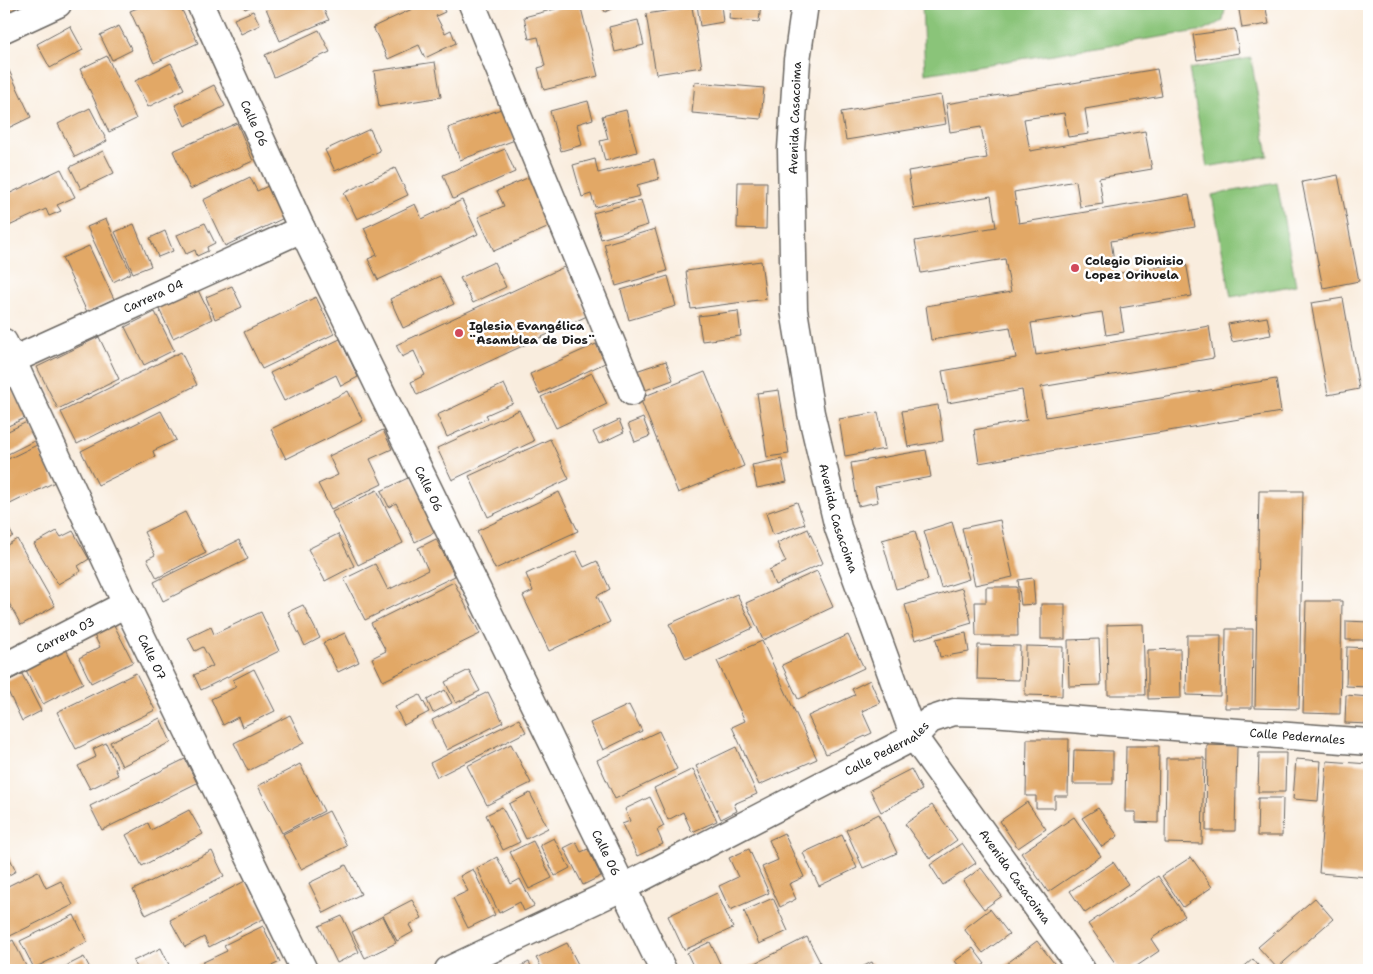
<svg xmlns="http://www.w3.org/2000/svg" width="1373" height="974" font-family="'Shantell Sans',sans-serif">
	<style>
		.pitch { fill: #8ac479; stroke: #53704a }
		.building { fill: #e2a866 }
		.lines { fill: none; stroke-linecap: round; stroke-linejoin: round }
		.minor-casing { stroke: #696560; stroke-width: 29 }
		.minor { stroke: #fff; stroke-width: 26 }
		.poi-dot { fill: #d1495b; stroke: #fff; stroke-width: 2 }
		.labels { text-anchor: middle; stroke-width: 5; stroke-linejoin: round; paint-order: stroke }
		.street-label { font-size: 12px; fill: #1c1c1c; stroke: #fff }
		.poi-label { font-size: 12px; font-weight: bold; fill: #1c1c1c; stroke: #fff; text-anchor: start }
	</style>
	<rect width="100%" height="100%" fill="#fff"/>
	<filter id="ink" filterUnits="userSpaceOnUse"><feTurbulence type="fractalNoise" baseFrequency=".02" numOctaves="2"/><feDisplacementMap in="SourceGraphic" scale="10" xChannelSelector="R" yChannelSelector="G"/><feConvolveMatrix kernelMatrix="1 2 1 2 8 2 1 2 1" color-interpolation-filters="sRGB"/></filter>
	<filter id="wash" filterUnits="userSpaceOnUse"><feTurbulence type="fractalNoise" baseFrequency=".0096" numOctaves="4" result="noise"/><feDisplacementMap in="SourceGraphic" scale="20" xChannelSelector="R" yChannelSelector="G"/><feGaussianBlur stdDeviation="1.12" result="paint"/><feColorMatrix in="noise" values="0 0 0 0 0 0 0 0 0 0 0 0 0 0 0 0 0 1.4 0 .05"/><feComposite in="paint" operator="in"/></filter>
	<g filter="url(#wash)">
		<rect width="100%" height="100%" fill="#f9edde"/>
		<g class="pitch">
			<polygon points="922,4 1226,4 1223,21 1205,30 925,74"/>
			<polygon points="1251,58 1268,156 1207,167 1189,69"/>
			<polygon points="1277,183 1296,285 1231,297 1212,195"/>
		</g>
		<g id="blocks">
			<g class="building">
				<polygon points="18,4 46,4 12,23 6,9"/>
				<polygon points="147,4 179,4 198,43 154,63 130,11"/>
				<polygon points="242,4 257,4 245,9"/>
				<polygon points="271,4 321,4 329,20 280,41 265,6"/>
				<polygon points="423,4 441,4 445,12 436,16 445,33 451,30 456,43 425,58 419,45 388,59 373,27"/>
				<polygon points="574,4 580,4 598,76 544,90 538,68 545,66 538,37 529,39 524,17"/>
				<polygon points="601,4 621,4 605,12"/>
				<polygon points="697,4 721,4 723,22 700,26"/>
				<polygon points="730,4 761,4 759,22 729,19"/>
				<polygon points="1238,4 1265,4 1269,24 1242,28"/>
				<polygon points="692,7 702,67 656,74 646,14"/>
				<polygon points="253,11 260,25 241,34 234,19"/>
				<polygon points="638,20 644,45 615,52 609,27"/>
				<polygon points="70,26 83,50 50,68 37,44"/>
				<polygon points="119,26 132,50 112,60 100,35"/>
				<polygon points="1235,29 1239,53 1197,60 1193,35"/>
				<polygon points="319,30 330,52 274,77 265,55"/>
				<polygon points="107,56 136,119 109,132 80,69"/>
				<polygon points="4,60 31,117 4,130"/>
				<polygon points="435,62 441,97 379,107 374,71"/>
				<polygon points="171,63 184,89 148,107 135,81"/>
				<polygon points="1157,69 1162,96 1085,109 1089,134 1068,137 1064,113 1024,119 1030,151 1145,131 1152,169 1099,178 1103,204 1080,207 1076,181 1014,192 1019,223 1189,195 1195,227 1111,241 1116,274 1186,262 1192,296 1120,308 1124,332 1106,335 1102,312 1031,323 1036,355 1209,326 1214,358 1041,387 1046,417 1276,379 1281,412 979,463 974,430 1027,420 1022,390 948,403 942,371 1016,358 1010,327 931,340 926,306 1011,292 1005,259 921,273 915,241 996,227 991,196 914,209 908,171 987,158 981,127 950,132 946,104"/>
				<polygon points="695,82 764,88 761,119 692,113"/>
				<polygon points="214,85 225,106 185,126 175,105"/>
				<polygon points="941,95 946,124 846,140 841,112"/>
				<polygon points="588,101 593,119 577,124 582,145 561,151 550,111"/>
				<polygon points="90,108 107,141 75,157 58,124"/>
				<polygon points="504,108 515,140 460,160 448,128"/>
				<polygon points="626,110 637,152 605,161 600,141 608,139 602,116"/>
				<polygon points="237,123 253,161 190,189 173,151"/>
				<polygon points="370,129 380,151 335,171 325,150"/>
				<polygon points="505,149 515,172 453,199 443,175"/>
				<polygon points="103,151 114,173 81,189 70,167"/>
				<polygon points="595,159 598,173 654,159 659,179 637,185 640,196 595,207 591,194 582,197 573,165"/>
				<polygon points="395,168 408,195 357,219 344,193"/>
				<polygon points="61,169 75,197 57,205 61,211 49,216 46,209 9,226 4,215 4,196"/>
				<polygon points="1338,175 1359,281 1323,288 1302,182"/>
				<polygon points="532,176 554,225 494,251 478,217 504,206 497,191"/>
				<polygon points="250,177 257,191 268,186 284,218 225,246 203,200"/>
				<polygon points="738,182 767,182 766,229 737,228"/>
				<polygon points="462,200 478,234 378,280 368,259 377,255 364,228 415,204 422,219"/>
				<polygon points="641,200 648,225 601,239 593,213"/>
				<polygon points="106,219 131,273 113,282 87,227"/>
				<polygon points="205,223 215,243 207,247 208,251 197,256 195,250 186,254 177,235"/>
				<polygon points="134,224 151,266 133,273 115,232"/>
				<polygon points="655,229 667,271 616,286 604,244"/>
				<polygon points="165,231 173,251 158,257 150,238"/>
				<polygon points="89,246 114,299 87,312 62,258"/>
				<polygon points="761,261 766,299 691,309 686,271"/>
				<polygon points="494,262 506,287 473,303 460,278"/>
				<polygon points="564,267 587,316 417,395 411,382 425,375 414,351 402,357 396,345"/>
				<polygon points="440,276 454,304 403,328 390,299"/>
				<polygon points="668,276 676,306 629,320 621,290"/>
				<polygon points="196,286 212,319 173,338 157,305"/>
				<polygon points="232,286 242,307 215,319 206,297"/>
				<polygon points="316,297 334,334 262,369 244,332"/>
				<polygon points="1343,298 1359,389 1328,395 1311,303"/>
				<polygon points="738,311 741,336 702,341 698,316"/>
				<polygon points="155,312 174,350 144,365 125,327"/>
				<polygon points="1267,317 1271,335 1232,342 1228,324"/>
				<polygon points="99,337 119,379 58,409 37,367"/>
				<polygon points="340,339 358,377 341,386 336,375 284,401 270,373"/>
				<polygon points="596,344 605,363 539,394 530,374"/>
				<polygon points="181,352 197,385 77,444 61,412"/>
				<polygon points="666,361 673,380 643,391 636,371"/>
				<polygon points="705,372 744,466 678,493 640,398"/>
				<polygon points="592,373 607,404 556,428 541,397"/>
				<polygon points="7,376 27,417 4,428 4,377"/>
				<polygon points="504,384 513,403 486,415 488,418 447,437 437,415"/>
				<polygon points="779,390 789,454 767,457 757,393"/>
				<polygon points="348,391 363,421 286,459 271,429"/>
				<polygon points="938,405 943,441 908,447 902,411"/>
				<polygon points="519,410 534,441 452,480 437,448"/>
				<polygon points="161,411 176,440 153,451 155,457 98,485 81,451"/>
				<polygon points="878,412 885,449 845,456 839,419"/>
				<polygon points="643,418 650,436 635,442 628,424"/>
				<polygon points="619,420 624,432 599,444 593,432"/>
				<polygon points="29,421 38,439 4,456 4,433"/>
				<polygon points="383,430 392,449 370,459 382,484 331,509 318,484 338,475 329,456"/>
				<polygon points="550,439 569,479 488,517 469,476"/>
				<polygon points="37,445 55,482 4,507 4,461"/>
				<polygon points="926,450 931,477 875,487 878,502 858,506 851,463"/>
				<polygon points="782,459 787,482 757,488 752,465"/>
				<polygon points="412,476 439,530 415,542 396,503 389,507 381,491"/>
				<polygon points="377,490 403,543 358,565 332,512"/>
				<polygon points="1259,491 1303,491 1299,709 1255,708"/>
				<polygon points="559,492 578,531 495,569 477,531"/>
				<polygon points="797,502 805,524 773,535 766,513"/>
				<polygon points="185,512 206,553 157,578 147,559 155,555 144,532"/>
				<polygon points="4,520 13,536 4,542"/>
				<polygon points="1000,520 1013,577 975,585 962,528"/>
				<polygon points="952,522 969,579 941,588 924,531"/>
				<polygon points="808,529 823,563 775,585 769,570 786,562 777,543"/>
				<polygon points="57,531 61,537 73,531 89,559 78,566 81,571 58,584 34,544"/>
				<polygon points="915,531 928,580 896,589 882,540"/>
				<polygon points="338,534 354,566 325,581 308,549"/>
				<polygon points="17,539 55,606 21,625 4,594 4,547"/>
				<polygon points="436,539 455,576 365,620 344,579 375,564 388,590 428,570 418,548"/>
				<polygon points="239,540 248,559 163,601 154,582"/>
				<polygon points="576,551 584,567 597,561 610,589 597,596 610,622 549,651 523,596 533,591 526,574"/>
				<polygon points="817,571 833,607 763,640 746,603"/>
				<polygon points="1033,578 1035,604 1021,605 1018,580"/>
				<polygon points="454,582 480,634 383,681 372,658 386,651 371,623"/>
				<polygon points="986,587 1017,587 1018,636 976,636 975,602 986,602"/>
				<polygon points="962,588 972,623 915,640 905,605"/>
				<polygon points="737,594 753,628 686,659 669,624"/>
				<polygon points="1306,601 1342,601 1340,714 1303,713"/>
				<rect x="1041" y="604" width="24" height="35"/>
				<polygon points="303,605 320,638 305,646 288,612"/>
				<polygon points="261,612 279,651 201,690 194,675 213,666 203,647 195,651 188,638 211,627 214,634"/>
				<polygon points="1346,621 1369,622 1369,640 1346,640"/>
				<polygon points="113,623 133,662 91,683 79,658 100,647 93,633"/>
				<polygon points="1143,624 1145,695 1108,695 1107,625"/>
				<polygon points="1226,629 1253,629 1252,708 1225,708"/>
				<polygon points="345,633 359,662 338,672 323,643"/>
				<polygon points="966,633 969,652 940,657 936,639"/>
				<polygon points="848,635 864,668 798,699 782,665"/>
				<polygon points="1187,635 1221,635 1220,696 1186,695"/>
				<polygon points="1099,639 1101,685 1069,686 1068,640"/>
				<polygon points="762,641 817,759 759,785 732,727 745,721 717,661"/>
				<polygon points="63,643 83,683 43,704 23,664"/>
				<polygon points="978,645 1020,646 1019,680 977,679"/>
				<polygon points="1026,646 1063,647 1062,696 1025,695"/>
				<polygon points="1347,647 1369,648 1369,687 1346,686"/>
				<polygon points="1180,649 1181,698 1148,699 1148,650"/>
				<polygon points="254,669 275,711 242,727 238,717 223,725 211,699 236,687 233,680"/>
				<polygon points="469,670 480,691 456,703 445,682"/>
				<polygon points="136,673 155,710 76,749 57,712"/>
				<polygon points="22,674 41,711 22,721 4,683"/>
				<polygon points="870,680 880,703 862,711 872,733 826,754 808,716 855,695 852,689"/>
				<polygon points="445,690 452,703 433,713 427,700"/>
				<polygon points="488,692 503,722 447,750 432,720"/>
				<polygon points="420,695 429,712 404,725 395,707"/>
				<polygon points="1346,695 1369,697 1369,724 1345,723"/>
				<polygon points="629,705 642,731 603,750 590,723"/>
				<polygon points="290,715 304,743 248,771 234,743"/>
				<polygon points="160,718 171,742 122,766 110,742"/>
				<polygon points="519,719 526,732 437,777 430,763"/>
				<polygon points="659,731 677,769 615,799 597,760"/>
				<polygon points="1027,739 1069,739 1068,796 1055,796 1055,808 1036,808 1036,796 1026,796"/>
				<polygon points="106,743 118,768 115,769 118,775 90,789 78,766 96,757 93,749"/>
				<polygon points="511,744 531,783 487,805 467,766"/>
				<polygon points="1207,745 1237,746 1235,831 1206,831"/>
				<polygon points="1126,746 1159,746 1158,823 1136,822 1136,812 1125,812"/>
				<polygon points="736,747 757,794 734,804 737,811 721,819 696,766"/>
				<polygon points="1074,750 1113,751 1113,784 1073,784"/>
				<polygon points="1259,753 1286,753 1285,792 1258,792"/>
				<polygon points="1166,758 1204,758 1202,844 1165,843"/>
				<polygon points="185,759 197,783 102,830 90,806"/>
				<polygon points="1296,759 1321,761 1318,801 1293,799"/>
				<polygon points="1327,761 1369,764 1369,845 1367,877 1319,873"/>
				<polygon points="300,764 324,811 282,833 258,786"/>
				<polygon points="693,769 717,821 692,832 683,812 668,820 654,788"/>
				<polygon points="911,769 922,790 881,812 870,790"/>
				<polygon points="530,793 548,828 526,839 509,804"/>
				<polygon points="650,797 664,826 657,830 663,844 637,856 622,824 630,821 625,809"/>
				<polygon points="1258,798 1283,798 1282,836 1257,836"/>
				<polygon points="1027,802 1046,829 1018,848 1000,821"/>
				<polygon points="932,805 957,840 930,859 905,824"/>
				<polygon points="502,807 520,842 503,850 486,815"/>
				<polygon points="1098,808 1118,836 1102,847 1082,818"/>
				<polygon points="189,810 203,834 142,866 126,835 148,823 151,830"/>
				<polygon points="329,811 347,846 301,869 283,834"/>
				<polygon points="879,814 897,853 863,868 846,830"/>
				<polygon points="1074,817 1101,856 1048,892 1021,853"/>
				<polygon points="784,833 804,877 789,884 796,899 780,907 762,867 778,860 769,840"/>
				<polygon points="842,835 857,868 819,886 803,853"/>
				<polygon points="554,838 570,868 555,876 540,845"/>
				<polygon points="533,841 552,878 529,889 510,852"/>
				<polygon points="576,842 581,852 588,849 601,876 583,885 564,848"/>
				<polygon points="962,843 976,863 943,885 930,865"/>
				<polygon points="4,846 16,871 4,878"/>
				<polygon points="749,849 769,893 730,910 719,886 738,877 729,858"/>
				<polygon points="212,851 224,876 146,915 133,890"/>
				<polygon points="497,857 511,884 520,879 534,906 524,911 520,902 499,913 477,868"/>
				<polygon points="1191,857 1212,887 1183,907 1162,876"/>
				<polygon points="1113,862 1128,884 1085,913 1070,891"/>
				<polygon points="346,865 361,894 324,913 309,883"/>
				<polygon points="981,868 1002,896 984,909 963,881"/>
				<polygon points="473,869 495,915 468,928 453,898 468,891 460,876"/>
				<polygon points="38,871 46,888 61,881 73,905 4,939 4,888"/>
				<polygon points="1158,876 1185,916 1151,939 1159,951 1131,970 1120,970 1088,924"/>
				<polygon points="245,881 265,918 209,947 204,937 185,947 170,920"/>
				<polygon points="717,893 733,928 684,950 668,916"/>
				<polygon points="773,898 788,931 759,944 744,911"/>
				<polygon points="1315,898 1333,919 1277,968 1258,947"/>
				<polygon points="412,900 422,918 409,925 413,932 397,941 383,915"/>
				<polygon points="990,909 1009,934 983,953 964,929"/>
				<polygon points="74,915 87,942 34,968 20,941"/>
				<polygon points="342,916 359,952 337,963 319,926"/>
				<polygon points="383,916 396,943 365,958 352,932"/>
				<polygon points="263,926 280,962 263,970 197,970 195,966 227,951 224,945"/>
				<polygon points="807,937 820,962 811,967 813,970 742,970"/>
				<polygon points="13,940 28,970 4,970 4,945"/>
				<polygon points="1037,941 1057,967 1052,970 998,970"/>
				<polygon points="710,942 723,970 695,970 687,953"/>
				<polygon points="567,943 581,970 543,970 536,958"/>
				<polygon points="161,948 170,967 164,970 137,970 133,961"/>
				<polygon points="973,948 985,964 976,970 962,970 955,961"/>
				<polygon points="84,957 91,970 58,970"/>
				<polygon points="1253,959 1262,970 1240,970"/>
				<polygon points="529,962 533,970 513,970"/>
				<polygon points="872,962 876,970 856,970"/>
			</g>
		</g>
	</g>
	<g filter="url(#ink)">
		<use href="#blocks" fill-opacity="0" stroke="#696560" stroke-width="1"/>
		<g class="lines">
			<defs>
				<g id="minor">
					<path id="s1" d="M200,4L302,229L663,970"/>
					<polyline points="472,4 632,392"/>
					<path id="s2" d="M805,4L797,60L791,149L794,310L811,413L838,528L914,737L1082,970"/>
					<polyline points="4,29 58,4"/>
					<path id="s3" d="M4,342L126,604L304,970"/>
					<path id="s4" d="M4,364L302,229"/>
					<path id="s5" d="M4,667L126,604"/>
					<path id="s6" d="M448,970L624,887L914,737L930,720L954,712L991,713L1369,742"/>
				</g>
			</defs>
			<use href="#minor" class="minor-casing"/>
			<use href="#minor" class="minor"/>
		</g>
	</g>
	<g class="poi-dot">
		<circle cx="1075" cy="268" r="5"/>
		<circle cx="459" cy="333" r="5"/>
	</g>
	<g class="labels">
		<g class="street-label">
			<text transform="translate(795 118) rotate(-88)" y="4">Avenida Casacoima</text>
			<text dy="4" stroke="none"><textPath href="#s1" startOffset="131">Calle 06</textPath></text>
			<text dy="4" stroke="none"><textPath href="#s4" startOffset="164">Carrera 04</textPath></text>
			<text dy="4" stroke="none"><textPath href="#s1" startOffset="536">Calle 06</textPath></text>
			<text dy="4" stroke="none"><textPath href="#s2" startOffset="520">Avenida Casacoima</textPath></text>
			<text dy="4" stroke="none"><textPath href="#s5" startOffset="69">Carrera 03</textPath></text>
			<text dy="4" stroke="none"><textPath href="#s3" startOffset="348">Calle 07</textPath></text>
			<text dy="4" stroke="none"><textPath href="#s6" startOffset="914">Calle Pedernales</textPath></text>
			<text dy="4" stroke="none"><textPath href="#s6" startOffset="492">Calle Pedernales</textPath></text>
			<text dy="4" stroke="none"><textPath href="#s1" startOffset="941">Calle 06</textPath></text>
			<text dy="4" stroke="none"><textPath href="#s2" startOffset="924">Avenida Casacoima</textPath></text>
		</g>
		<g class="poi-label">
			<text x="1085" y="265">Colegio Dionisio<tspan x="1085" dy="14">Lopez Orihuela</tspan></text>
			<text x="469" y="330">Iglesia Evangélica<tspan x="469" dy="14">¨Asamblea de Dios¨</tspan></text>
		</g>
	</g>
	<rect width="1373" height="974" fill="none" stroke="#fff" stroke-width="20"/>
</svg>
